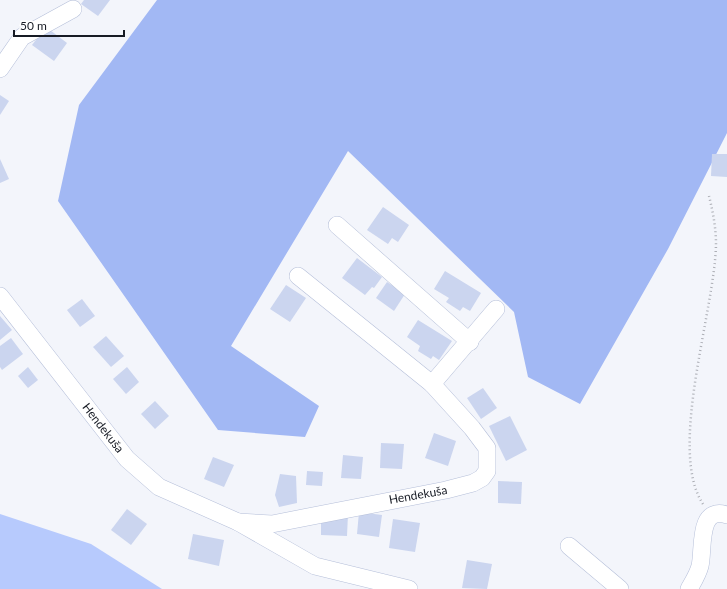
<svg xmlns="http://www.w3.org/2000/svg" width="727" height="589" font-family="Lato,sans-serif">
	<style>
		.green { fill: #b7cafd }
		.forest { fill: #a2b8f4 }
		.building { fill: #cbd5ef }
		.lines { fill: none; stroke-linecap: round; stroke-linejoin: round }
		.minor-casing { stroke: #b5bfd9; stroke-width: 18 }
		.path { stroke: #acaeb5; stroke-width: 2.5; stroke-dasharray: 1 3; stroke-linecap: butt }
		.minor { stroke: #fff; stroke-width: 17 }
		.labels { text-anchor: middle; stroke-width: 3; stroke-linejoin: round; paint-order: stroke }
		.street-label { font-size: 12px; fill: #171b24; stroke: #fff }
	</style>
	<rect width="100%" height="100%" fill="#f3f5fb"/>
	<polygon class="green" points="0,514 91,544 162,589 0,589"/>
	<polygon class="forest" points="157,0 727,0 727,133 668,249 580,404 528,377 514,312 348,151 231,346 319,406 305,437 218,430 58,201 79,105"/>
	<g class="building">
		<polygon points="84,0 110,0 98,16 81,4"/>
		<polygon points="46,27 67,43 54,61 32,45"/>
		<polygon points="0,95 9,101 0,115"/>
		<polygon points="712,154 727,154 727,177 711,176"/>
		<polygon points="0,159 9,179 0,183"/>
		<polygon points="383,207 409,225 398,242 392,238 388,244 367,230"/>
		<polygon points="357,258 382,277 374,288 372,287 365,295 342,278"/>
		<polygon points="445,271 481,293 470,311 463,307 460,311 446,302 449,298 434,289"/>
		<polygon points="387,282 405,294 394,311 376,298"/>
		<polygon points="286,285 306,298 290,322 270,309"/>
		<polygon points="82,299 95,316 80,327 67,310"/>
		<polygon points="0,316 12,330 0,340"/>
		<polygon points="418,320 452,341 439,360 433,356 431,359 418,351 420,346 407,337"/>
		<polygon points="106,336 124,356 111,367 93,347"/>
		<polygon points="11,338 23,354 2,370 0,367 0,346"/>
		<polygon points="28,367 38,380 28,388 18,376"/>
		<polygon points="127,367 139,382 126,394 113,379"/>
		<polygon points="483,388 497,408 481,419 467,398"/>
		<polygon points="155,401 169,416 155,429 141,414"/>
		<polygon points="510,416 527,450 506,461 489,426"/>
		<polygon points="434,433 456,441 448,466 425,458"/>
		<polygon points="381,443 404,444 402,469 380,468"/>
		<polygon points="343,455 363,457 361,479 341,478"/>
		<polygon points="213,457 234,465 224,487 204,479"/>
		<polygon points="307,471 323,472 322,486 306,485"/>
		<polygon points="280,474 296,476 297,503 279,507 275,495"/>
		<polygon points="498,481 522,482 521,504 498,503"/>
		<polygon points="127,509 147,524 131,545 111,530"/>
		<polygon points="359,512 382,515 379,537 357,534"/>
		<polygon points="321,514 348,514 347,536 321,535"/>
		<polygon points="393,519 420,523 415,552 389,548"/>
		<polygon points="193,534 224,540 219,566 188,559"/>
		<polygon points="467,560 492,564 487,589 462,588"/>
	</g>
	<g class="lines">
		<defs>
			<g id="minor">
				<polyline points="0,69 22,37 73,9"/>
				<polyline points="337,225 470,342"/>
				<polyline points="0,296 127,459 159,487 238,522 315,566 409,589"/>
				<polyline points="432,384 496,309"/>
				<polyline points="238,522 272,524 446,490 473,483 482,478 487,471 487,448 472,428 432,384 298,276"/>
				<polyline points="569,546 620,589"/>
				<path d="M689,589C693,582 698,574 700,566C704,550 697,505 727,515"/>
			</g>
		</defs>
		<use href="#minor" class="minor-casing"/>
		<path class="path" d="M703,504C667,450 715,310 716,244C716,228 713,212 709,196"/>
		<use href="#minor" class="minor"/>
	</g>
	<g class="labels">
		<g class="street-label">
			<text transform="translate(103 428) rotate(52)" y="4">Hendekuša</text>
			<text transform="translate(418 495) rotate(-10)" y="4">Hendekuša</text>
		</g>
	</g>
	<path d="M14 30v6h110v-6" fill="none" stroke="#171b24" stroke-width="2"/>
	<text x="20" y="30" font-size="12" fill="#171b24" stroke="#ffffff" stroke-width="3" paint-order="stroke">50 m</text>
</svg>
